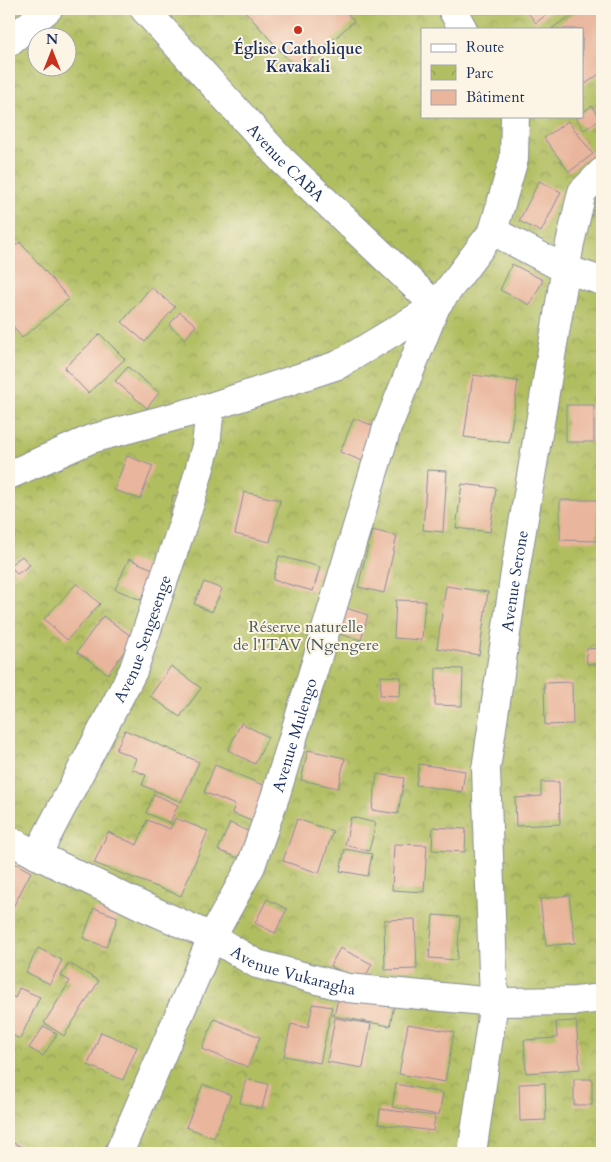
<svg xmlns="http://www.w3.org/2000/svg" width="611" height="1162" font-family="Cardo,serif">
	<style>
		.park { fill: url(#park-crowns); stroke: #667660; fill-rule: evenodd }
		.building { fill: #e9b59c }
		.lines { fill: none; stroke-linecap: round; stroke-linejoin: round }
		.minor-casing { stroke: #868c96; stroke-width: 30 }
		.minor { stroke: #fff; stroke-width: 28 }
		.poi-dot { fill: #c8321e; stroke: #fcf5e5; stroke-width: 2 }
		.labels { text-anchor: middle; stroke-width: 4; stroke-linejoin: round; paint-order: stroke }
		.poi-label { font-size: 16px; font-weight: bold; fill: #1b2f5e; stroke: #fcf5e5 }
		.street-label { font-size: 16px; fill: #1b2f5e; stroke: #fcf5e5 }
		.park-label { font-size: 16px; fill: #485a5f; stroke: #fcf5e5 }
	</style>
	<defs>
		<pattern id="park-crowns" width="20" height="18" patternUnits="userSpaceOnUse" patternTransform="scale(1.25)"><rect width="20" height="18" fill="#b1be61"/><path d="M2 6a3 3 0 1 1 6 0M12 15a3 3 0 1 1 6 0" fill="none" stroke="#8f9b53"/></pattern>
	</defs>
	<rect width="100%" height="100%" fill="#fcf5e5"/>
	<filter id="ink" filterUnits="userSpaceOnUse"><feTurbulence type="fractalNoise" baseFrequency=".02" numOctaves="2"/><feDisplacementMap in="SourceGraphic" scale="10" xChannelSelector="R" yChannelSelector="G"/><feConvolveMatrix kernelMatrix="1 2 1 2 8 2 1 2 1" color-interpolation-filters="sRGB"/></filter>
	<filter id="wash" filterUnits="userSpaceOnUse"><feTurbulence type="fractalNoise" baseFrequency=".0096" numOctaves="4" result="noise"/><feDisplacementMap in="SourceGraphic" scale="20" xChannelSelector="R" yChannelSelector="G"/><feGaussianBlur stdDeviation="1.12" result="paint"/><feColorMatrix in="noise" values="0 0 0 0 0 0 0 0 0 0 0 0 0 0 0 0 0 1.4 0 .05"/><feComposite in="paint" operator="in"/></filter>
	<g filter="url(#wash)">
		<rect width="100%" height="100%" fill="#f2e9ce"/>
		<path class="park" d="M9,9H602V1153H9ZM422,29H582V116H422ZM38,38H68V68H38Z"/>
		<g id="blocks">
			<g class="building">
				<polygon points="243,9 343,9 354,21 298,71"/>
				<polygon points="525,9 553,9 536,23"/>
				<polygon points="580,9 602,9 602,72 584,85 582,83 582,29 551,29"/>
				<polygon points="592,106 600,120 584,130 575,117 582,116 582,113"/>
				<polygon points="568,121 593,154 569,172 544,138"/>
				<polygon points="539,181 561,192 541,232 519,221"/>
				<polygon points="20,242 69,299 22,338 9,321 9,251"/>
				<polygon points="512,264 543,280 530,305 500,290"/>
				<polygon points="151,287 175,307 145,342 122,322"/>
				<polygon points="180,312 196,325 185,339 169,325"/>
				<polygon points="100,334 125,359 88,393 64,368"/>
				<polygon points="128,367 159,393 147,408 115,381"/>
				<polygon points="473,375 518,381 509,443 464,437"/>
				<rect x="566" y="405" width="28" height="37"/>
				<polygon points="354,418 379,428 365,462 340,452"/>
				<polygon points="127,456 153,466 140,499 114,490"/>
				<polygon points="427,470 447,471 443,532 423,530"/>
				<polygon points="462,484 496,488 490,532 456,528"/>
				<polygon points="244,492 280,500 270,542 235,534"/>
				<polygon points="173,495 187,498 182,519 169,515"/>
				<polygon points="560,500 597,500 597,541 560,540"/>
				<polygon points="372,530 397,536 384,593 358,587"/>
				<polygon points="22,556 30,565 17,574 10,565"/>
				<polygon points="279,556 320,567 313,591 273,580"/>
				<polygon points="129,559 155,570 141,600 115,589"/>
				<polygon points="204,582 222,589 212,612 194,604"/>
				<polygon points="77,583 100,604 67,640 44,619"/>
				<polygon points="446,586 488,592 479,655 437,648"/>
				<polygon points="396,600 425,601 422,640 394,638"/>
				<polygon points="346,608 368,615 361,640 339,634"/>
				<polygon points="103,616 134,638 108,674 77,652"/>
				<polygon points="602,648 602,664 587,664 586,649"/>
				<polygon points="171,666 201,688 180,717 150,696"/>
				<polygon points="436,668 463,669 462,706 435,705"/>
				<polygon points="381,676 401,677 400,696 380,695"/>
				<polygon points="572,682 573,724 545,725 544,683"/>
				<polygon points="241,723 268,737 255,764 228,750"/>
				<polygon points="125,730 199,762 181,802 142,785 146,775 132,769 136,758 116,750"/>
				<polygon points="308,750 345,758 338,788 301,780"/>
				<polygon points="419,764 465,771 462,792 416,785"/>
				<polygon points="215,765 270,788 256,823 232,813 235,805 204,792"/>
				<polygon points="377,774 404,778 398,814 372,810"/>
				<polygon points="541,782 559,782 560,824 516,826 515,798 541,796"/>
				<rect x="600" y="790" width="2" height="36"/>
				<polygon points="154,794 178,805 170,823 146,813"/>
				<polygon points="351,817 376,823 369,851 345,845"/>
				<polygon points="175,818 208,831 181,896 94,863 108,832 137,845 147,820 170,829"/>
				<polygon points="297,819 333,831 319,873 283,861"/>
				<polygon points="230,823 250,832 238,858 218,850"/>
				<polygon points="433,827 466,829 465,852 432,850"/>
				<polygon points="394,844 427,845 424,892 392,890"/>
				<polygon points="345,849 372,854 368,876 340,871"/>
				<polygon points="9,860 31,872 9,915"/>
				<polygon points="569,895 575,943 546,946 540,899"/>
				<polygon points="267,899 287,909 275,933 255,923"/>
				<polygon points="94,908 118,917 106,947 83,938"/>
				<polygon points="433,915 460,917 457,960 429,958"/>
				<polygon points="415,919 417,969 385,970 384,920"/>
				<polygon points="38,948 62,960 50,984 26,972"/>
				<polygon points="340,948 372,964 363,982 330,966"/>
				<polygon points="69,963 99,981 64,1036 44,1023 70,981 61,976"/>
				<polygon points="19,988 40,997 20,1039 9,1034 9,995 15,998"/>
				<polygon points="339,994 394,1005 390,1026 334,1016"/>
				<polygon points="313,1004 332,1007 320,1063 284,1056 291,1024 308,1028"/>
				<polygon points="335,1018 371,1024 363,1068 327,1062"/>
				<polygon points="214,1019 260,1037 248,1067 202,1049"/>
				<polygon points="576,1021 580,1069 526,1073 524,1040 557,1038 556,1022"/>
				<polygon points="408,1024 454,1032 445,1082 399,1074"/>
				<polygon points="44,1026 57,1034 43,1056 29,1048"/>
				<polygon points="101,1032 137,1047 123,1080 88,1065"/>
				<polygon points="246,1079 268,1084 262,1109 240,1103"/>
				<rect x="574" y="1079" width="18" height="26"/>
				<polygon points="545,1083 546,1120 520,1121 519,1084"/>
				<polygon points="203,1084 231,1095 214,1138 186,1127"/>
				<polygon points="396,1084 443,1093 439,1115 392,1107"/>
				<polygon points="380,1109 435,1116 433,1131 378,1124"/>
				<polygon points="10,1141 27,1150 25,1153 9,1153"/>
			</g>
		</g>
	</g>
	<g filter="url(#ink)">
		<use href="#blocks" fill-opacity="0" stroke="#868c96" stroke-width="1"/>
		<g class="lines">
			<defs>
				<g id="minor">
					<path id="s1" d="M144,9L282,160L436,306"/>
					<polyline points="452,9 463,29"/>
					<polyline points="9,42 48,9"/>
					<polyline points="493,231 565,269 602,281"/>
					<polyline points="9,475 91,439 210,407 338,365 436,306 493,231 514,159 515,116"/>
					<path id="s2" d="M9,840L37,855L142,906L212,937L257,964L348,988L494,1002L576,1001L602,998"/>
					<path id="s3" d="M37,855L133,671L190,503L206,446L210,407"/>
					<path id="s4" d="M119,1153L198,971L212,937L251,866L276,794L387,428L436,306"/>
					<path id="s5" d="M472,1153L494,1002L486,769L515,572L570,243L582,192L602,172"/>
				</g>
			</defs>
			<use href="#minor" class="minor-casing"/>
			<use href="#minor" class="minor"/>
		</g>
	</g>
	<circle class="poi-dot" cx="298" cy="30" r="5"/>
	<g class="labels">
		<g class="poi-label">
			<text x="298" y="54">Église Catholique<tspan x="298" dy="18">Kavakali</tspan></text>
		</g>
		<g class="street-label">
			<text dy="6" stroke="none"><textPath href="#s1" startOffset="209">Avenue CABA</textPath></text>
			<text dy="6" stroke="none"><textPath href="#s5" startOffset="576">Avenue Serone</textPath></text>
			<text dy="6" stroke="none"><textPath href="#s3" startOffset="241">Avenue Sengesenge</textPath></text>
			<text dy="6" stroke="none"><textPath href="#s4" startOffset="454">Avenue Mulengo</textPath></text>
			<text dy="6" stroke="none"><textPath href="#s2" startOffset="314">Avenue Vukaragha</textPath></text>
		</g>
		<g class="park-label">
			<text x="306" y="632">Réserve naturelle<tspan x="306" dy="18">de l'ITAV (Ngengere</tspan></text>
		</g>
	</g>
	<rect width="611" height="1162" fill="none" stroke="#fcf5e5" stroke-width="30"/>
	<rect x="421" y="28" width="162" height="90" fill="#fcf5e5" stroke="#a2a6af"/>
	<rect x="431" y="44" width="25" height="8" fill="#ffffff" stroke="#a2a6af"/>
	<text x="466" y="52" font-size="15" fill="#1b2f5e">Route</text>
	<rect x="431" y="65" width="25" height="15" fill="url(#park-crowns)" stroke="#a2a6af"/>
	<text x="466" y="78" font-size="15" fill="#1b2f5e">Parc</text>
	<rect x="431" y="90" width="25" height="15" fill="#e9b59c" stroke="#a2a6af"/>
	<text x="466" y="102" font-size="15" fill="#1b2f5e">Bâtiment</text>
	<g transform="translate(52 52)"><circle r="24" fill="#fcf5e5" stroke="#a2a6af"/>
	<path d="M0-4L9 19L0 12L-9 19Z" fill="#c8321e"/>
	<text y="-8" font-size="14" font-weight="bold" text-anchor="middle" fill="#1b2f5e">N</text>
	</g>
</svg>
